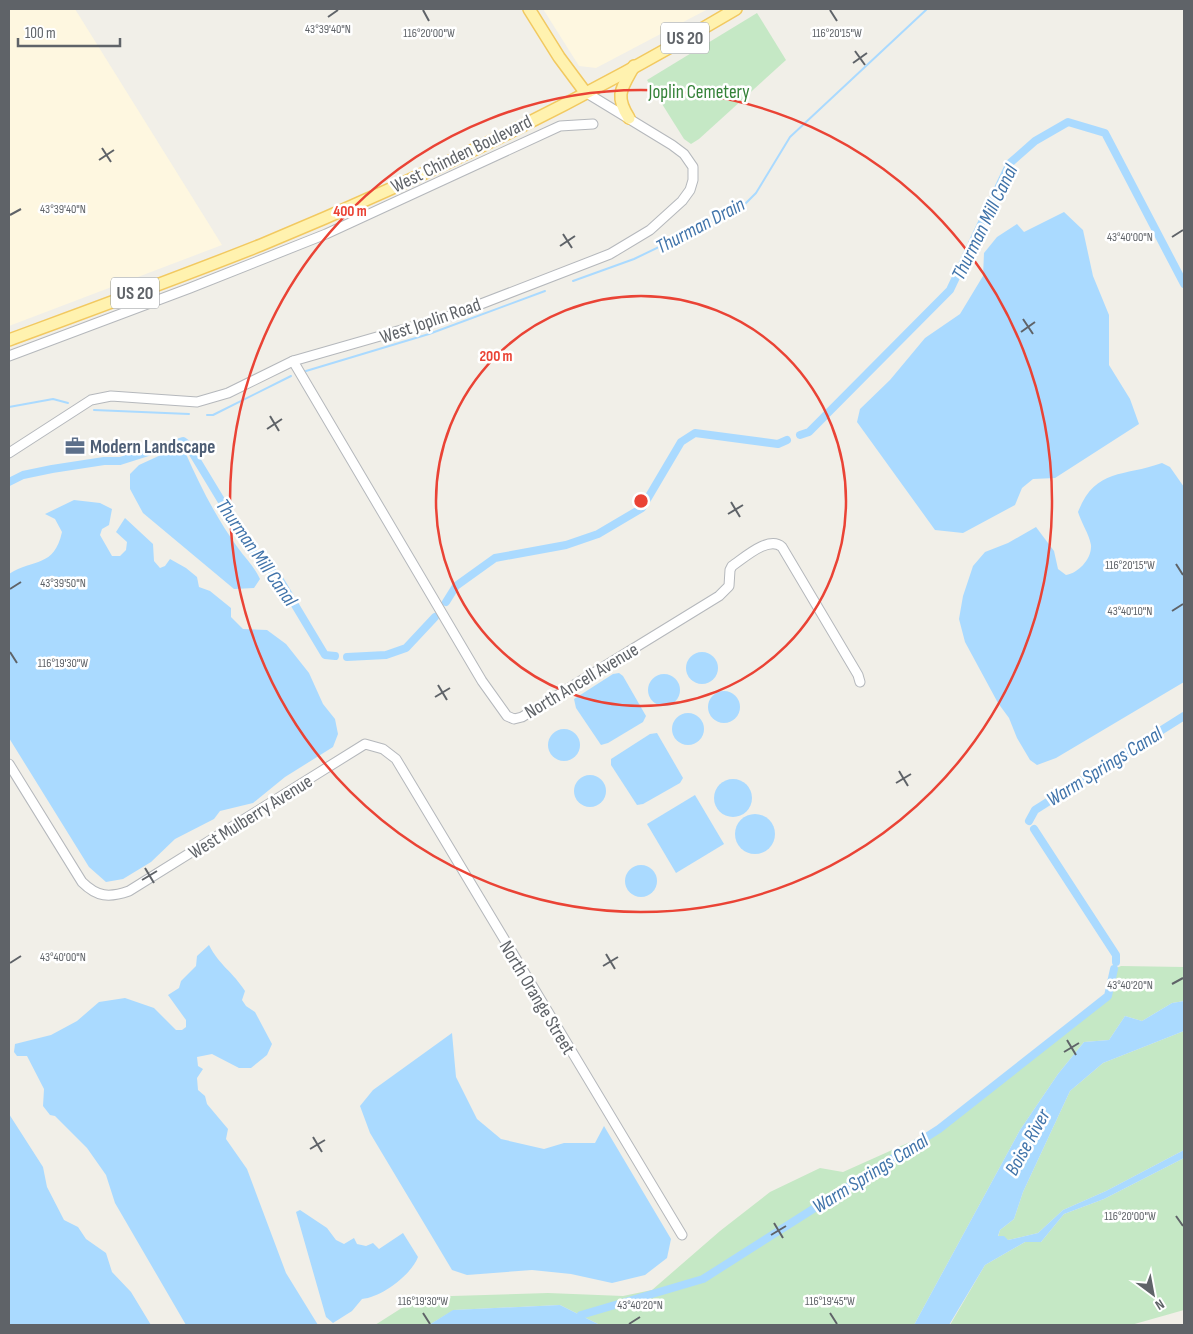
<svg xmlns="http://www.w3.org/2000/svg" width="1193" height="1334" font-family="'Sofia Sans Condensed',sans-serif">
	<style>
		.commercial { fill: #fef7e0 }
		.green { fill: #c5e8c5 }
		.water { fill: #aadaff }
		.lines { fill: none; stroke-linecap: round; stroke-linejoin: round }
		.stream { stroke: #aadaff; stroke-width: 2 }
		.canal { stroke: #aadaff; stroke-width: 8 }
		.minor-casing { stroke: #b5b8bc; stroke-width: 11 }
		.major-casing { stroke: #f2c960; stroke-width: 14 }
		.minor { stroke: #fff; stroke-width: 9 }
		.major { stroke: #fff2af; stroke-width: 11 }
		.ticks { fill: none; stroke: #5f6368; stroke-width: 2 }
		.ring { fill: none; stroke: #ea4335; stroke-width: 2.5 }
		.labels { text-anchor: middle; stroke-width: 5; stroke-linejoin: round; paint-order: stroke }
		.shield { fill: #fff; stroke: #8f9295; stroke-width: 1 }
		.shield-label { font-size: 18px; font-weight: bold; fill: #5f6368 }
		.park-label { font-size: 19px; fill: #348238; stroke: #fff }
		.street-label { font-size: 19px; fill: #5f6368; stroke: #fff }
		.service-label { font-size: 19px; font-weight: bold; fill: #4e5e75; stroke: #fff; text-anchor: start }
		.water-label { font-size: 20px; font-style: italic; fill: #4174aa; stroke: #fff }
		.ticks-label { font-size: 12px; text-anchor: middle; fill: #5f6368; stroke: #fff; stroke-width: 5; stroke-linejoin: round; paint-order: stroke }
		.centre { fill: #ea4335; stroke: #fff; stroke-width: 2.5 }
		.ring-label { font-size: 15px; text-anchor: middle; font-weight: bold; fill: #ea4335; stroke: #fff; stroke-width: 5; stroke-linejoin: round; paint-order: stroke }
	</style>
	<rect width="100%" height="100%" fill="#f1efe8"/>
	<g class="commercial">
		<polygon points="9,9 75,9 222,245 9,326"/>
		<polygon points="543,9 708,9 596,68 579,66"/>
	</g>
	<g class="green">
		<polygon points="757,13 786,60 699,139 691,144 684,139 647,80"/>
		<polygon points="1121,966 1184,967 1184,1001 1172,1003 1142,1021 1125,1016 1109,1040 1084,1042 1058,1074 1020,1130 914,1325 600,1325 560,1305 454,1310 429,1325 375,1325 419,1297 548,1293 623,1296 652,1290 720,1231 770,1192 820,1168 843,1172 939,1129 1108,996 1114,969"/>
		<polygon points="1184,1031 1184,1150 1106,1191 1063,1210 1038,1233 1008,1240 998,1237 1000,1230 1014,1219 1023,1192 1070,1091 1103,1063"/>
		<polygon points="1184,1158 1184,1310 1131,1325 950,1325 985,1265 1025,1242 1041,1242 1064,1214 1104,1199"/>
	</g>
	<g class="water">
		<polygon points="1064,212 1083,230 1093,276 1109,315 1109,365 1130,399 1139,424 1055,478 1033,479 1022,488 1015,505 963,533 935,530 857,422 860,409 890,380 925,338 960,314 983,276 984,253 997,237 1017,224 1024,232"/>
		<path d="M163,454H186C200,486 217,519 238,548C246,559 254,566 260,579L254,588L234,589L143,513L130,489V474L139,465Z"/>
		<path d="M1162,463L1170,467L1184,487V682L1056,758L1037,765L1030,760L1017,738L1009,718L998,703L965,642L959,619L963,596L973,566L985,552L1008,543L1036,527L1054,551L1058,569L1066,575C1078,573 1092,559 1091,545C1089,534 1081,522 1078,512C1095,468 1123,477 1162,463Z"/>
		<path d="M74,500L100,503L112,509L109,525L102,529L100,535L112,556H120L126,550L127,542L116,532L125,518L153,544L154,561L160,568L165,566L170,559L186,568L197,577L199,587L210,591L231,608V617L243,629L267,630L286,644L309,673L323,704L335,719L338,734L333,747L285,777L253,803L220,811L214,819L175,839L151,862L123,879L106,882L89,867L9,738V574C34,558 54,568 62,532L55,519L45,514Z"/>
		<circle cx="702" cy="668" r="16"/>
		<polygon points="619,673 623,676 646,716 643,722 608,743 601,745 576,708 574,699 613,674"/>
		<circle cx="664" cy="690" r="16"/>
		<circle cx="724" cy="707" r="16"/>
		<circle cx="688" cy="729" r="16"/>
		<circle cx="564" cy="745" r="16"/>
		<polygon points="657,733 683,778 680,783 643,804 637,805 611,765 611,759 650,734"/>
		<circle cx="590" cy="791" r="16"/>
		<circle cx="733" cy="798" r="19"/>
		<polygon points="695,795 724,844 676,873 647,824"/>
		<circle cx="755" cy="834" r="20"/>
		<circle cx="641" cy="881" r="16"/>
		<path d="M209,945C219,965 233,972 245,991L242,1000L246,1006L255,1012L272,1044L267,1055L251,1068H239L212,1054L197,1057L198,1066L203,1069L197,1078L198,1090L205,1096L207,1104L228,1129L226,1139L247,1169L286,1273L318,1325H186L115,1203L106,1175L87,1148L55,1116L50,1115L43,1106L44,1089L27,1056H17L14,1052L15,1044L51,1035L77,1021L99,1002L125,998L154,1008L176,1030H182L186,1027V1020L168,995L179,988L181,981L196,966L197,956Z"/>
		<polygon points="1184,1001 1184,1031 1103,1063 1070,1091 1023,1192 1014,1219 1000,1230 998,1236 1004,1236 1008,1240 1038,1233 1063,1210 1106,1191 1184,1150 1184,1158 1104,1199 1064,1214 1041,1242 1025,1242 985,1265 949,1325 914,1325 1020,1130 1058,1074 1084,1042 1109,1040 1125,1016 1142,1021 1172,1003"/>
		<polygon points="452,1033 456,1077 477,1119 501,1139 544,1149 564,1143 595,1143 604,1126 671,1239 667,1258 645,1275 612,1283 571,1274 532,1270 467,1275 452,1270 370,1133 360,1106 373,1090"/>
		<polygon points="9,1114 43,1167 47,1187 64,1220 78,1227 86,1239 106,1253 112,1272 131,1292 151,1325 9,1325"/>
		<path d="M300,1210L327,1228L336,1240L344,1244L354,1238L357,1244L366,1246L373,1243L379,1249L403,1233L418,1257C411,1275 382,1297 362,1299L352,1311L333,1323L326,1317L296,1212Z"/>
		<polygon points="560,1305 600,1325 429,1325 453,1310"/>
	</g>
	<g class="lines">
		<g class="stream">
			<polyline points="573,281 634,259 742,207 756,193 790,137 927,9"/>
			<polyline points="306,371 429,334 545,291"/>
			<polyline points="9,407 53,399 68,403"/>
			<polyline points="94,410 189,414"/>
			<polyline points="207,415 213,415 291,376"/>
		</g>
		<g class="canal">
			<polyline points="800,435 809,432 950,290 1010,163 1035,141 1068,122 1105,133 1184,284"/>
			<polyline points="9,482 23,475 52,469 104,461 120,461 183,441 187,444 250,548 280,580 325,655 335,656"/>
			<polyline points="446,602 456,586 495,558 566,545 598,534 642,508 681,442 695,433 778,444 787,440"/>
			<polyline points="347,657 386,655 406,648 435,617"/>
			<polyline points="1029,821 1035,810 1184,716"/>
			<polyline points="1034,829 1116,955 1116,962"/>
			<polyline points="581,1315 703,1279 939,1129 1108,996 1114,969"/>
		</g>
		<defs>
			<g id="minor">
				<polyline points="9,356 190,288 326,234 560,126 593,124"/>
				<path d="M293,361L482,681L507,716L514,719L522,717L719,596L729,586L730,570L732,566C744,558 769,535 782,547L858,675L860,682"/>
				<polyline points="9,453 91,400 111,396 197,402 228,393 293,361 450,316 610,254 650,230 682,201 690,190 693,180 693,167 684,154 672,145 585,92"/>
				<path d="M9,764L82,882C97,897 109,898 129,891L365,744L383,749L396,759L682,1235"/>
			</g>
			<g id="major">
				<polyline points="529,9 559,57 585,92"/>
				<path d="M629,118C614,95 622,88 634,66"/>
				<path d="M9,340C93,309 178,278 261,245C421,179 587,98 736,9"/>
			</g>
		</defs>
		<use href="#minor" class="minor-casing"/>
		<use href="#major" class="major-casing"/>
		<use href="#minor" class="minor"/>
		<use href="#major" class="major"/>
	</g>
	<path class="ticks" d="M423,10L429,21M830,10L837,21M328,17L338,10M855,51L865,65M853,63L867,53M102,148L111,162M99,160L114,150M10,215L21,209M563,234L572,248M1172,237L1183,230M560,246L575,236M1023,319L1033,334M1021,332L1035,322M270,416L279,431M267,429L282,419M731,502L740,517M728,514L743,505M1176,564L1183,575M10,589L21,582M1172,611L1183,604M10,652L17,663M438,685L447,700M435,697L450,688M899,771L908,786M896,783L911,774M145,868L154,883M142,880L157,871M606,954L615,969M10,963L21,956M603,966L618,957M1172,984L1183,978M1067,1040L1076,1055M1064,1052L1079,1043M313,1137L322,1152M310,1149L325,1140M1176,1216L1183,1226M774,1223L783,1238M771,1235L786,1226M423,1313L430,1324M830,1313L837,1324M629,1324L640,1317"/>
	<g class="ring">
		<circle cx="641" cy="501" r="205"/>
		<circle cx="641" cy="501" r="411"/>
	</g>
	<defs>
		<symbol id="office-bare" viewBox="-9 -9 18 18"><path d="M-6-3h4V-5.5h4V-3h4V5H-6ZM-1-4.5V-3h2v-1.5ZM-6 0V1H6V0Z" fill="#5c6f8a" stroke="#fff" stroke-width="2.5" paint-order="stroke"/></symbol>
	</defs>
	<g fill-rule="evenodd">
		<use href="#office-bare" x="61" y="432" width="28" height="28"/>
	</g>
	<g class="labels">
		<g class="shield">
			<rect x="661" y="22.5" width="48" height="31" rx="4"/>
			<rect x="111" y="277.5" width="48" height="31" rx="4"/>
		</g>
		<g class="shield-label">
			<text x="685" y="44">US 20</text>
			<text x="135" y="299">US 20</text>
		</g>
		<g class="park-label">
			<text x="699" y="98">Joplin Cemetery</text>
		</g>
		<g class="street-label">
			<text transform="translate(461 153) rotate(-26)" y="7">West Chinden Boulevard</text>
			<text transform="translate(430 320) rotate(-19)" y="7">West Joplin Road</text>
			<text transform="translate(581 680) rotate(-31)" y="7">North Ancell Avenue</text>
			<text transform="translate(250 816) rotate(-32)" y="7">West Mulberry Avenue</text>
			<text transform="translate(538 997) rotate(59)" y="7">North Orange Street</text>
		</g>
		<g class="service-label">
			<text x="90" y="453">Modern Landscape</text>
		</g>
		<g class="water-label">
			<text transform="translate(984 222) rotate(-64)" y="7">Thurman Mill Canal</text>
			<text transform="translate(700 225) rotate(-28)" y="7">Thurman Drain</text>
			<text transform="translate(257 552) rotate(55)" y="7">Thurman Mill Canal</text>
			<text transform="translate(1104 766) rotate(-32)" y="7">Warm Springs Canal</text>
			<text transform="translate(1027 1142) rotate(-61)" y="7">Boise River</text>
			<text transform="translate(870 1173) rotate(-32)" y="7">Warm Springs Canal</text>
		</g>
	</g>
	<g class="ticks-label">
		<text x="328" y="33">43°39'40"N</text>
		<text x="429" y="37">116°20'00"W</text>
		<text x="837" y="37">116°20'15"W</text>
		<text x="63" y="213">43°39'40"N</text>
		<text x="1130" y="241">43°40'00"N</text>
		<text x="1130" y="569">116°20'15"W</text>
		<text x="63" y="587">43°39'50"N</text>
		<text x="1130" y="615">43°40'10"N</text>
		<text x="63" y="667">116°19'30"W</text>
		<text x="63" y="961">43°40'00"N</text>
		<text x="1130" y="989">43°40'20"N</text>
		<text x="1130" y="1220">116°20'00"W</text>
		<text x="423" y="1305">116°19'30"W</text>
		<text x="830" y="1305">116°19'45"W</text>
		<text x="640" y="1309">43°40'20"N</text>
	</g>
	<circle cx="641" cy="501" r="8" class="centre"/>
	<g class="ring-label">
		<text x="350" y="216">400 m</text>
		<text x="496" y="361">200 m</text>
	</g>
	<rect width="1193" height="1334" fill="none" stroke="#5f6368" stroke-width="20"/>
	<g transform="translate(1153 1294) rotate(148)" stroke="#ffffff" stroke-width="4" paint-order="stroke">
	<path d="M0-4L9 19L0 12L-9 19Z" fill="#5f6368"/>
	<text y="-8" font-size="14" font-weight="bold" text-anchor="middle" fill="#5f6368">N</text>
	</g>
	<path d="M18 38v8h102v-8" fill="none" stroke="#5f6368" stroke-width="2.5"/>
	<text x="25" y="38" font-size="15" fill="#5f6368" stroke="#ffffff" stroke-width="4" paint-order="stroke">100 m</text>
</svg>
